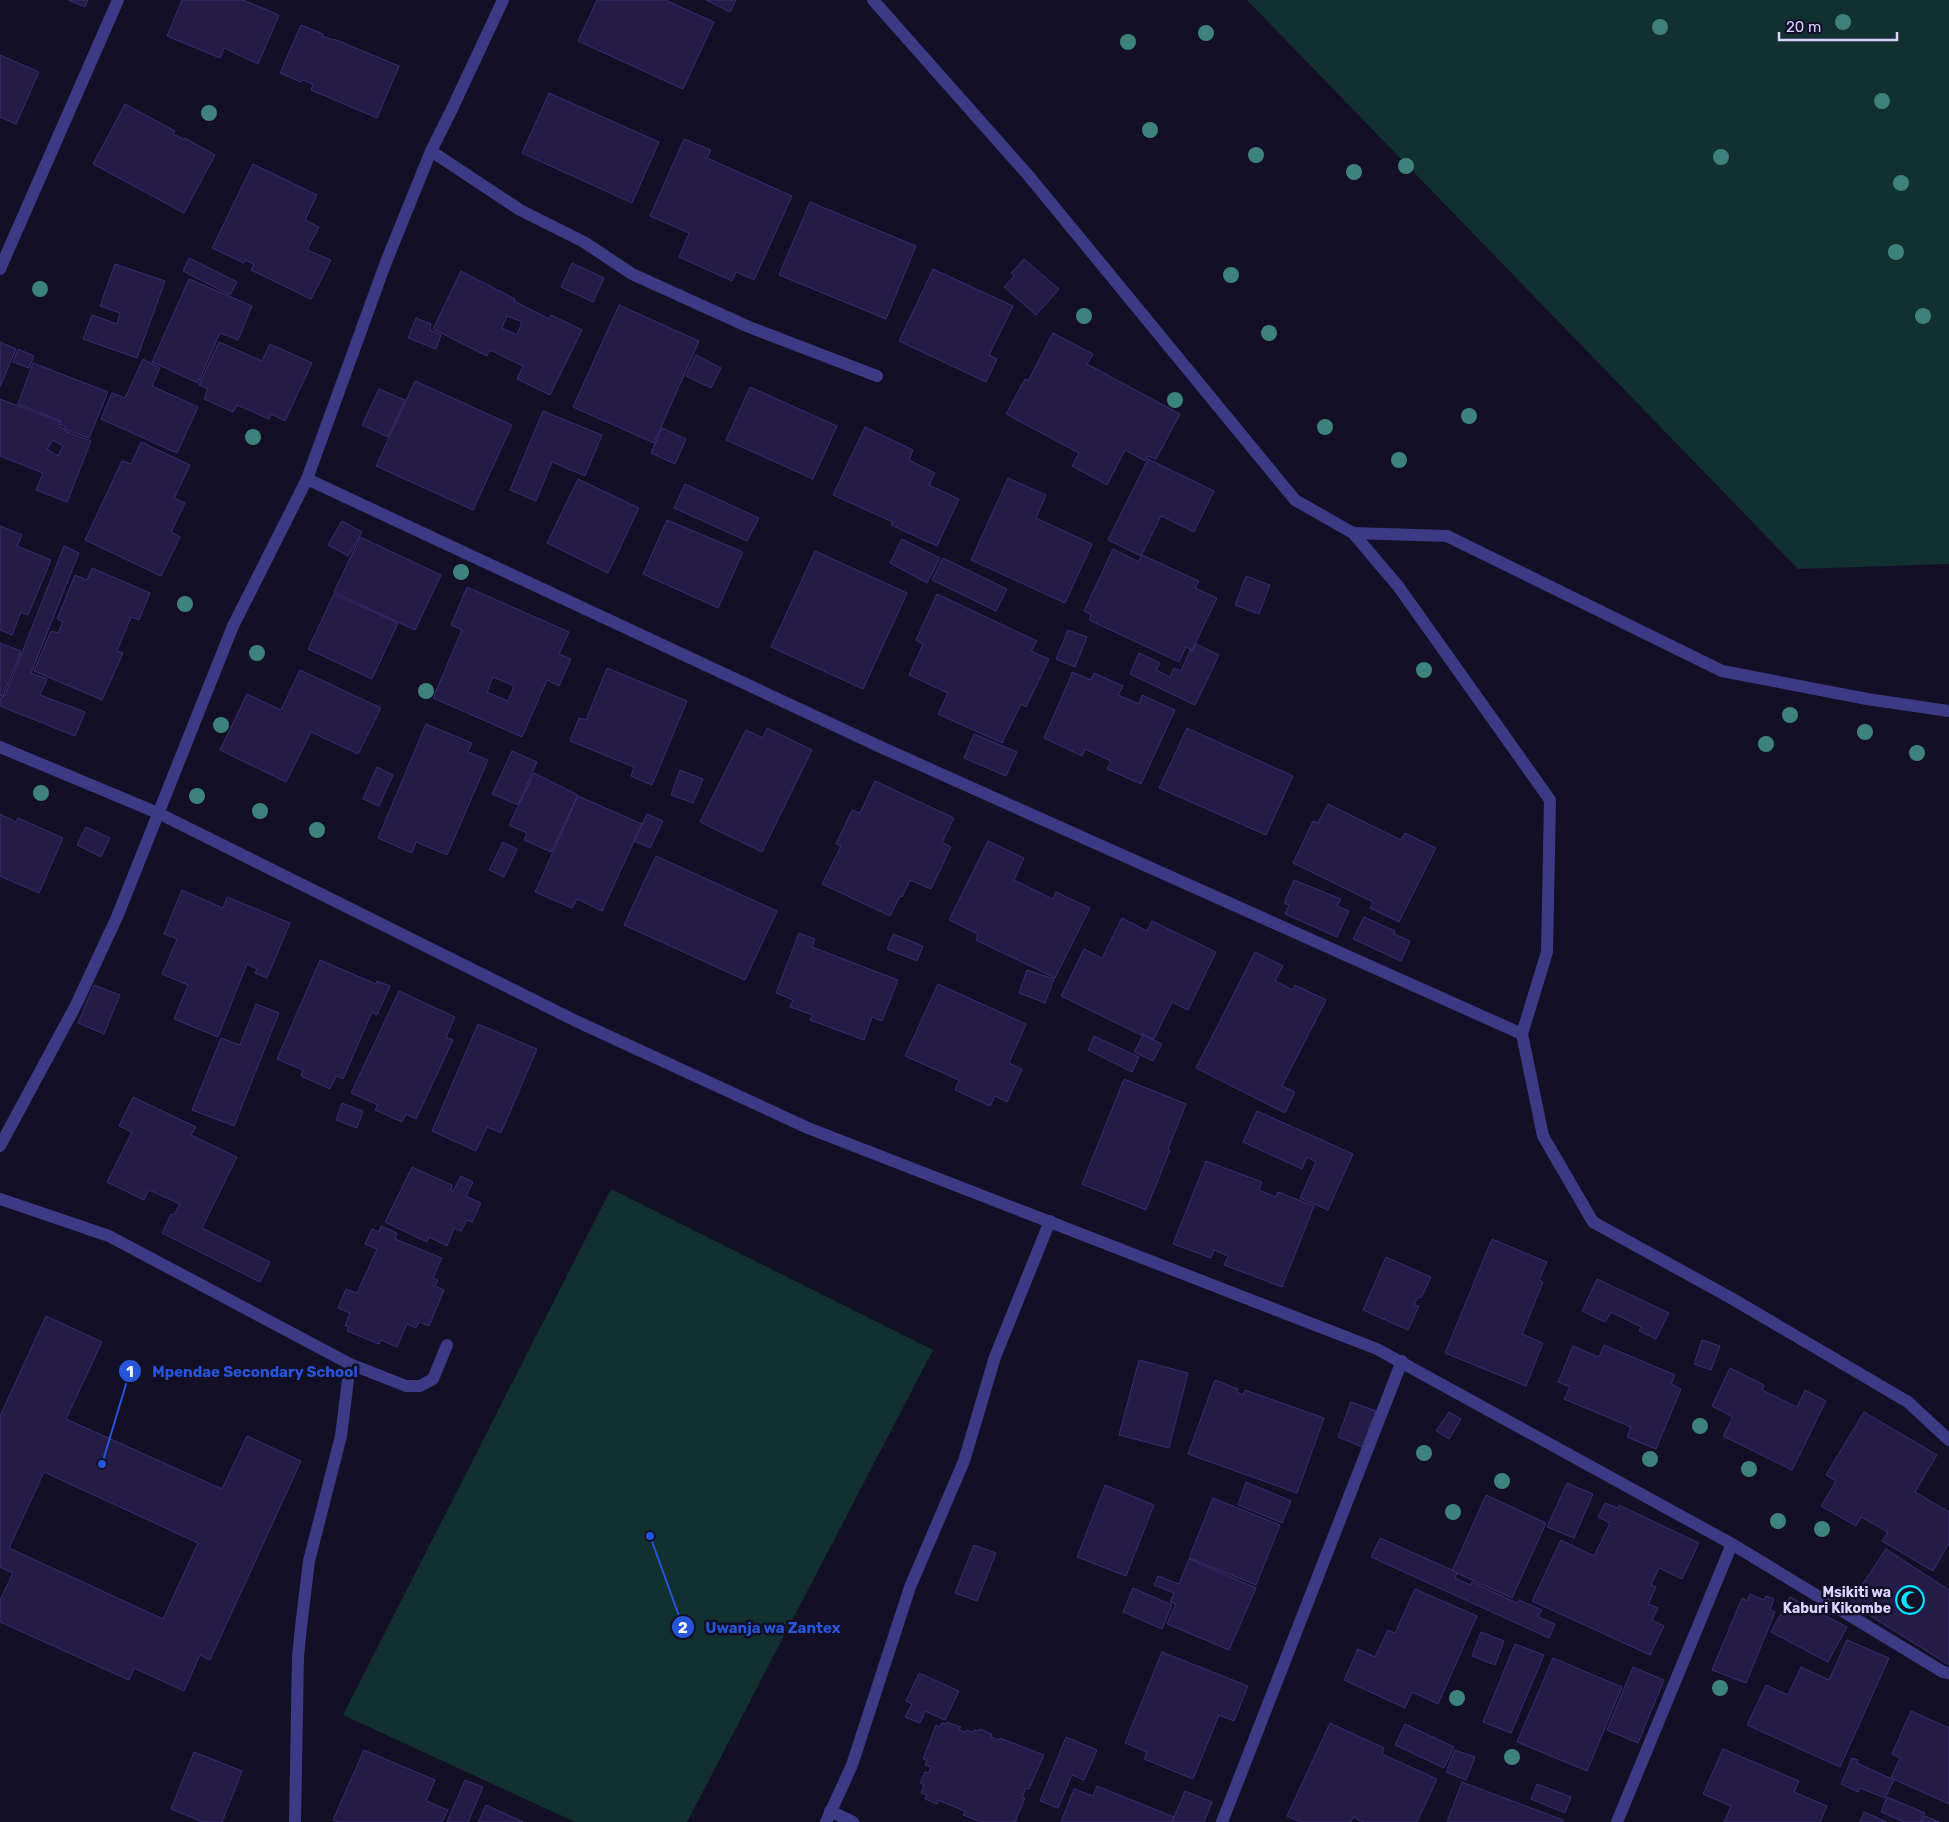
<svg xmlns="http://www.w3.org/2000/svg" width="1949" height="1822" font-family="Rubik,sans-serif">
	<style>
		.green { fill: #12302f }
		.building { fill: #241b47; stroke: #3b2d73; fill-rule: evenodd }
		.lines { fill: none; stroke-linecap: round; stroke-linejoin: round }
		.service { stroke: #3d3a85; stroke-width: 12 }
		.minor { stroke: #3d3a85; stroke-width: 12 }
		.tree { fill: #3d827b }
		.labels { text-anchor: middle; stroke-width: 5; stroke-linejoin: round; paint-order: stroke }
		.poi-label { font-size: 14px; font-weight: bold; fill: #d9d4ff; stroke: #130f26; text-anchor: end }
		.leader { fill: none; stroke: #2655da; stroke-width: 2 }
		.callout-dot { fill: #2655da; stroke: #130f26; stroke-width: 2 }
		.mark-label { font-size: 15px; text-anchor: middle; font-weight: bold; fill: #fff }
		.callout-label { font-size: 15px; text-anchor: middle; font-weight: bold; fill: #2655da; stroke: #130f26; stroke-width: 5; stroke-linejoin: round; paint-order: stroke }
	</style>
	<rect width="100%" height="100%" fill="#130f26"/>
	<g class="green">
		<polygon points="1247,0 1949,0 1949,564 1798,569"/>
		<polygon points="611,1189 933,1350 687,1822 575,1822 343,1715"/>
	</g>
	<g class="building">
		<polygon points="68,0 88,0 85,7"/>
		<polygon points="182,0 243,0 279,15 258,64 224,48 220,58 167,36"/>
		<polygon points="597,0 665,0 714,22 683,89 578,41"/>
		<polygon points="706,0 736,0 730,12"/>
		<polygon points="301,25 323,34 322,36 333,40 334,39 399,66 377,118 311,90 313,84 303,80 301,82 280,73"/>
		<polygon points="0,55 39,72 16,124 0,117"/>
		<polygon points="549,93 659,142 632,203 522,153"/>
		<polygon points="125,104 175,131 173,134 185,140 185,138 215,155 184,213 93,164"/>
		<polygon points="684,139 711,150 707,158 792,196 754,280 736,272 732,281 679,257 689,233 650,216"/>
		<polygon points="253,164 317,195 305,220 319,227 307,250 331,260 311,299 251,270 254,264 245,260 244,263 212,248"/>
		<polygon points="810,202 916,246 886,319 779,275"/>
		<polygon points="189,258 237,282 230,295 183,271"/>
		<polygon points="1024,259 1059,289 1036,315 1004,287 1014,276 1011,273"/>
		<polygon points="572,263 604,278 593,302 561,287"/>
		<polygon points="115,264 165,281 137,358 83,339 92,315 117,324 120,313 100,306"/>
		<polygon points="933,269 1013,306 989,355 997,359 986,382 899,341"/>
		<path d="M461,271L515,299L514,301L549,319L551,315L582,330L550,395L517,379L523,366L490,350L487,356L433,329ZM507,316L522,322L517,335L502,328Z"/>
		<polygon points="189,279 252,306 238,340 220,333 198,383 152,362"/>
		<polygon points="619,305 699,341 654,443 573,407"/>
		<polygon points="416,318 431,324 430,330 441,335 436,349 408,338"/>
		<polygon points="1053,333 1093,354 1087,364 1180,414 1156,459 1148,456 1145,461 1125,450 1107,485 1072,466 1079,453 1006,414 1025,379 1028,381"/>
		<polygon points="0,342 16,349 0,387"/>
		<polygon points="219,342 262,361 270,344 312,363 285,421 271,414 269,419 237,405 233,412 204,399 208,389 199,385"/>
		<polygon points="18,349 34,356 29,368 13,362"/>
		<polygon points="696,355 721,368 711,388 686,376"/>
		<polygon points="143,359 160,368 152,386 198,407 177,453 101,419 112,393 125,398"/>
		<polygon points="33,363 108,392 89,438 65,429 66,427 59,424 61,421 18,404"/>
		<polygon points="415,381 512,425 473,510 376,466"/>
		<polygon points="750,387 837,426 813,479 726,440"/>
		<polygon points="379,389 405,400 388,437 362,425"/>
		<path d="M0,399L60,422L58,426L65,429V431L91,441L67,502L36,490L43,473L0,456ZM53,440L63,446L58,456L47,449Z"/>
		<polygon points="543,411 602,435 585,476 552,462 536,501 510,490"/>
		<polygon points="865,427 913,450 909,460 935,473 929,485 959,499 937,546 891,525 893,522 833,495"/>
		<polygon points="662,428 686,439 675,464 651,453"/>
		<polygon points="141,442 190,465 174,498 185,503 171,532 180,537 161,576 85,540 122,461 131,464"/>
		<polygon points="1148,459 1214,491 1194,532 1161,516 1141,556 1108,540"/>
		<polygon points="1008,478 1046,495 1036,518 1092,544 1065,603 971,560"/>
		<polygon points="578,479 639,508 608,573 547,543"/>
		<polygon points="685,484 759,518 747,541 674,508"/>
		<polygon points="667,520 743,552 718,608 643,574"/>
		<polygon points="342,521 362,532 348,556 328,545"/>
		<polygon points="0,526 22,535 17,546 51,560 28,615 21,612 12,635 0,630"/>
		<polygon points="360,537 441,575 415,630 334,592"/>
		<polygon points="902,539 940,558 927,583 890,563"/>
		<polygon points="64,546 79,553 31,673 47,679 40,695 85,712 75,736 0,706 0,700 2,696 5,696"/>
		<polygon points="1113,549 1139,562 1142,555 1199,581 1195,588 1217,598 1192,650 1186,647 1179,662 1089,620 1091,615 1084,611"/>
		<polygon points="815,551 907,593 863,689 771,647"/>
		<polygon points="943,558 1007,589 996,611 932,580"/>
		<polygon points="92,568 150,593 139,620 131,617 117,651 123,653 102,700 34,671 51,631 58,633 63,622 57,619 75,575 87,580"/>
		<polygon points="1246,576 1270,585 1259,614 1235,605"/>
		<path d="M467,587L569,632L559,654L571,659L559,686L547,680L522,737L433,698L462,630L451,625ZM493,677L514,686L508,701L487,692Z"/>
		<polygon points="334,594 398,623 372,679 308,649"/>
		<polygon points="937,594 1037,641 1031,651 1049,659 1026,707 1021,704 1002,743 938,714 948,693 909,675 923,644 916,640"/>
		<polygon points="1068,630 1087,637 1075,667 1056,659"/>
		<polygon points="0,643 21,651 3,696 0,695"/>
		<polygon points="1196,644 1219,655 1195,705 1130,674 1139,653 1160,663 1156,670 1170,677 1174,668 1181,671 1190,650 1193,651"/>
		<polygon points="607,668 687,701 652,785 631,776 634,767 570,741 579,718 586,720"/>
		<polygon points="300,670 381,708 358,754 311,732 286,782 220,750 247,694 281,710"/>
		<polygon points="1072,672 1091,680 1094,673 1123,686 1118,695 1139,704 1142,695 1175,710 1141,784 1107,769 1111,761 1085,749 1082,756 1044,738 1071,676"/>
		<polygon points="426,724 472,743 468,752 488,760 447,855 416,842 412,853 378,838"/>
		<polygon points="767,728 812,750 762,852 700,822 746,730 763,738"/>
		<polygon points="1187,728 1293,776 1266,835 1159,788"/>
		<polygon points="974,734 1017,752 1006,776 964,758"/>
		<polygon points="512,751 537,762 518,805 492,794"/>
		<polygon points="377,767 393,775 379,806 363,799"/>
		<polygon points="680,770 703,779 693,803 671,795"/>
		<polygon points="534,773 578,795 551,852 524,840 527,833 509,825"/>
		<polygon points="875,781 954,818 942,842 951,847 931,889 910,880 902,897 900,896 890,916 822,884 841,846 836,844 852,810 860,813"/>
		<polygon points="578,796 642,824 602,911 577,899 572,908 535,892"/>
		<polygon points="1328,804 1401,840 1405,833 1436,848 1399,922 1370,908 1373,902 1293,863 1313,821 1318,823"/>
		<polygon points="0,814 16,822 18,818 63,838 39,893 0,876"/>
		<polygon points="647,814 663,821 650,848 634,841"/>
		<polygon points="86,827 110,838 101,857 77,845"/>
		<polygon points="988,841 1024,858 1014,880 1053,899 1056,892 1090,908 1055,978 976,940 978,934 949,920"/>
		<polygon points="503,842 517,849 504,877 489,870"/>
		<polygon points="656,856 777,911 745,980 624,925"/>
		<polygon points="1294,880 1341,899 1337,906 1349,911 1337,937 1285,914 1289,905 1284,903"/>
		<polygon points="182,890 223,908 227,897 290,923 267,978 255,973 257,969 247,964 218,1037 174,1019 188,985 162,974 177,939 164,934"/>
		<polygon points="1364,917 1395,931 1394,934 1410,941 1401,961 1353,939"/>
		<polygon points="1122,918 1147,931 1152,921 1216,952 1188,1010 1172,1002 1154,1039 1142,1034 1141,1035 1061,996 1084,949 1102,958"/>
		<polygon points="799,933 815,939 812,947 898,980 882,1021 872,1017 864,1040 810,1020 813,1015 790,1007 793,1000 776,993"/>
		<polygon points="893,934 923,946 917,961 887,949"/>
		<polygon points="1255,952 1283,966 1275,981 1293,990 1295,985 1326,1000 1282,1086 1295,1092 1285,1113 1196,1068"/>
		<polygon points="320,960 376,984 377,981 390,986 377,1015 372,1012 343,1079 336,1076 330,1089 301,1076 303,1070 277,1059"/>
		<polygon points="1027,970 1054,979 1045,1003 1019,993"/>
		<polygon points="938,984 1026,1024 1009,1063 1022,1069 1007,1102 995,1096 990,1106 955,1090 959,1080 905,1056"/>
		<polygon points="94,985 120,995 104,1034 78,1023"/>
		<polygon points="399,991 455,1017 446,1037 453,1040 416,1119 406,1114 402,1122 375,1110 378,1105 351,1093"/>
		<polygon points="256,1004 279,1013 234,1126 192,1110 221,1038 240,1045"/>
		<polygon points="478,1024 537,1049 501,1133 487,1127 476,1151 432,1131"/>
		<polygon points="1143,1035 1162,1044 1153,1061 1134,1052"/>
		<polygon points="1094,1036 1139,1057 1132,1072 1088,1050"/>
		<polygon points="1124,1079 1186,1104 1168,1149 1170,1150 1146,1210 1082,1184"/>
		<polygon points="133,1097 196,1127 191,1135 237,1157 202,1228 270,1262 260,1282 162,1233 171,1214 174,1215 180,1204 149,1190 144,1200 107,1182 132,1132 119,1126"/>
		<polygon points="342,1103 363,1111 357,1128 336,1120"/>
		<polygon points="1257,1111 1353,1154 1328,1210 1300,1198 1316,1162 1307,1157 1302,1169 1243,1142"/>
		<polygon points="1206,1161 1262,1182 1259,1190 1276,1197 1278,1192 1314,1206 1282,1287 1224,1265 1228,1256 1214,1250 1211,1258 1173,1244"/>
		<polygon points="412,1167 452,1185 451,1190 453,1191 461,1176 473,1182 466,1196 481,1203 472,1222 467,1220 461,1231 454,1228 447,1246 429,1237 427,1242 385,1222"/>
		<polygon points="381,1226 397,1233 395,1239 442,1258 433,1278 438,1280 435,1286 444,1290 429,1326 419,1322 416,1328 407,1324 397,1347 381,1340 379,1344 347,1331 349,1327 345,1326 350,1313 338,1308 346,1289 357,1293 377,1249 365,1244 372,1229 379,1232"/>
		<polygon points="1492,1239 1547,1262 1539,1280 1543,1282 1522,1334 1543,1343 1526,1386 1445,1353"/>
		<polygon points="1386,1257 1431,1277 1421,1298 1418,1297 1414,1305 1419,1306 1408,1330 1363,1310"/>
		<polygon points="1597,1279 1669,1313 1656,1339 1639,1331 1641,1327 1611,1312 1605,1322 1582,1311"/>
		<path d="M46,1316L102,1342L66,1419L222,1489L247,1436L301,1461L210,1660L200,1655L184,1691L134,1668L129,1680L0,1622V1600L13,1573L0,1567V1416ZM44,1472L198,1543L163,1619L9,1548Z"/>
		<polygon points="1702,1340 1720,1346 1711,1370 1694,1364"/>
		<polygon points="1604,1345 1675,1375 1671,1384 1681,1389 1656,1449 1627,1437 1631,1427 1564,1399 1570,1387 1558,1382 1573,1346 1599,1357"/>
		<polygon points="1139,1360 1188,1373 1169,1448 1119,1435"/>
		<polygon points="1730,1368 1764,1385 1762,1390 1797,1407 1805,1390 1826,1401 1792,1470 1723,1436 1733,1417 1712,1406"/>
		<polygon points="1215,1380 1238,1389 1236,1392 1243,1395 1245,1390 1324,1418 1297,1493 1188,1454"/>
		<polygon points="1351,1402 1376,1411 1362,1447 1338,1437"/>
		<polygon points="1449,1412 1461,1419 1449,1439 1436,1431"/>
		<polygon points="1864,1412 1937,1455 1915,1492 1949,1512 1949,1543 1933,1571 1882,1541 1888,1532 1861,1517 1856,1526 1821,1506 1836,1481 1826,1475"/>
		<polygon points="1246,1482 1291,1501 1282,1523 1238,1505"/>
		<polygon points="1567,1483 1593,1494 1574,1538 1547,1527"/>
		<polygon points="1105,1485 1154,1505 1126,1576 1077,1557"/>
		<polygon points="1486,1495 1546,1523 1512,1598 1452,1571"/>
		<polygon points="1213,1498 1280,1525 1256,1585 1189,1558"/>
		<polygon points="1605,1503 1618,1508 1619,1505 1699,1543 1682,1579 1659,1568 1651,1585 1656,1587 1648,1604 1658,1608 1652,1620 1664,1626 1650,1655 1532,1601 1561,1540 1594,1556 1610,1523 1598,1517"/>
		<polygon points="1380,1538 1452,1570 1457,1573 1455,1578 1470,1585 1472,1582 1517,1603 1519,1600 1542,1610 1538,1617 1555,1624 1549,1638 1371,1557"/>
		<polygon points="974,1545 996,1553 977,1601 955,1593"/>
		<polygon points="1886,1549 1949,1590 1949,1665 1850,1603"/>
		<polygon points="1189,1559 1256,1588 1229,1650 1167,1624 1176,1604 1170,1602 1174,1593 1154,1585 1158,1576 1179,1584"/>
		<polygon points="1133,1588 1172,1605 1162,1629 1123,1612"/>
		<polygon points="1415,1589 1477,1616 1438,1704 1412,1692 1405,1708 1344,1680 1358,1649 1375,1657 1388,1630 1395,1633"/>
		<polygon points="1750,1594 1764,1600 1766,1596 1774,1599 1770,1610 1775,1612 1746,1683 1712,1670 1742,1598 1747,1601"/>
		<polygon points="1790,1597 1847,1627 1828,1662 1771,1632"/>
		<polygon points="1481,1632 1504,1641 1495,1665 1472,1656"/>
		<polygon points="1847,1640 1889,1658 1840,1767 1747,1725 1766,1685 1788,1695 1801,1667 1829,1680"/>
		<polygon points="1515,1644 1544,1655 1511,1733 1483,1722"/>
		<polygon points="1162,1652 1248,1686 1234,1721 1219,1715 1193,1779 1144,1759 1147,1752 1125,1743"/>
		<polygon points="1553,1658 1622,1687 1587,1771 1517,1742"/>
		<polygon points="1633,1667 1664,1680 1638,1743 1607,1730"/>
		<polygon points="919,1673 959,1691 945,1720 925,1711 920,1723 905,1717 912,1704 906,1701"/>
		<polygon points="1911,1711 1949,1728 1949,1804 1891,1778 1900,1758 1892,1754"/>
		<polygon points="947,1722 961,1727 959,1730 965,1732 966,1730 973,1732 974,1730 978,1731 980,1729 992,1734 991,1737 999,1740 1000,1738 1044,1755 1029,1789 1026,1788 1022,1797 1025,1798 1015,1822 982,1822 963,1815 965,1811 938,1800 937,1804 925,1799 927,1795 921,1793 924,1785 920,1783 925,1772 929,1773 931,1767 925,1765 927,1760 923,1759 936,1725 940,1727 942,1723 947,1724"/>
		<polygon points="1330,1723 1384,1748 1382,1754 1437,1779 1417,1822 1363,1822 1353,1817 1351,1822 1301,1822 1287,1816"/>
		<polygon points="1405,1724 1454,1747 1444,1768 1395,1745"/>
		<polygon points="1066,1737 1097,1750 1084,1780 1072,1775 1058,1808 1040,1801"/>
		<polygon points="1723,1749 1799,1781 1794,1792 1827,1806 1820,1822 1724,1822 1731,1806 1703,1794"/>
		<polygon points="364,1750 435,1780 426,1801 448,1810 442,1822 338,1822 333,1820"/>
		<polygon points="1455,1750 1475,1757 1466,1780 1446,1772"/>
		<polygon points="194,1752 242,1771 222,1822 203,1822 171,1809"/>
		<polygon points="1852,1758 1858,1760 1857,1763 1894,1780 1885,1798 1860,1788 1858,1792 1841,1784"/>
		<polygon points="465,1780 483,1787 468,1822 447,1822"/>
		<polygon points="1462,1782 1563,1820 1563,1822 1447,1822"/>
		<polygon points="1537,1784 1571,1797 1565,1813 1531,1799"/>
		<polygon points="1097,1786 1174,1817 1172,1822 1061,1822 1074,1789 1093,1796"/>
		<polygon points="1185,1791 1212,1802 1204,1822 1172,1822"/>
		<polygon points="1887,1797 1925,1813 1920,1822 1904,1822 1881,1812"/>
		<polygon points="486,1805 523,1822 478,1822"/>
		<polygon points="1864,1812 1887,1822 1860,1822"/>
		<polygon points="1925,1816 1939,1822 1921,1822"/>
	</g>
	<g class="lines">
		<polyline class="service" points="1353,533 1447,536 1722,671 1867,699 1949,711"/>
		<g class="minor">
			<polyline points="873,0 1028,175 1295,500 1353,533 1398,586 1550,800 1547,952 1522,1034 1543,1136 1593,1222 1731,1298 1908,1402 1949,1440"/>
			<polyline points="431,151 520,210 584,242 632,274 749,327 877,376"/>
			<polyline points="0,269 118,0"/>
			<polyline points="307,479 885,749 1522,1034"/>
			<polyline points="0,747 158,813 578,1022 808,1128 1377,1349 1732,1544 1943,1672 1949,1673"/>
			<polyline points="0,1146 76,1005 117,917 233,626 307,479 386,262 431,151 452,109 503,0"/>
			<polyline points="0,1199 109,1236 350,1364 406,1386 420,1386 433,1379 447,1345"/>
			<polyline points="830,1811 853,1822"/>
			<polyline points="295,1822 298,1657 301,1627 309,1561 341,1436 350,1364"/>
			<polyline points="826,1822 852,1765 910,1587 964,1461 995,1357 1050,1221"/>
			<polyline points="1222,1822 1402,1361"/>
			<polyline points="1617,1822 1732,1544"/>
		</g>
	</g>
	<g class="tree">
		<circle cx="1843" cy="22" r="8"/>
		<circle cx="1660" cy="27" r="8"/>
		<circle cx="1206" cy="33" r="8"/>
		<circle cx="1128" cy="42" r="8"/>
		<circle cx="1882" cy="101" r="8"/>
		<circle cx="209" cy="113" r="8"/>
		<circle cx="1150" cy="130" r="8"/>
		<circle cx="1256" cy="155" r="8"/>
		<circle cx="1721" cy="157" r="8"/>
		<circle cx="1406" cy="166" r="8"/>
		<circle cx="1354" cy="172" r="8"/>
		<circle cx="1901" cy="183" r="8"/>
		<circle cx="1896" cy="252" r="8"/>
		<circle cx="1231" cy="275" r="8"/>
		<circle cx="40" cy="289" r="8"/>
		<circle cx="1084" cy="316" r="8"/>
		<circle cx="1923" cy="316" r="8"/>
		<circle cx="1269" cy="333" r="8"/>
		<circle cx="1175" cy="400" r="8"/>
		<circle cx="1469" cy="416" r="8"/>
		<circle cx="1325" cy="427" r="8"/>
		<circle cx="253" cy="437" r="8"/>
		<circle cx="1399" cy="460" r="8"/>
		<circle cx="461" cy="572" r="8"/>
		<circle cx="185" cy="604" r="8"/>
		<circle cx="257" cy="653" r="8"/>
		<circle cx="1424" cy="670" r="8"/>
		<circle cx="426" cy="691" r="8"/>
		<circle cx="1790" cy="715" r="8"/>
		<circle cx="221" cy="725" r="8"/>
		<circle cx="1865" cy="732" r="8"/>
		<circle cx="1766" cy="744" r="8"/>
		<circle cx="1917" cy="753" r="8"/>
		<circle cx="41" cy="793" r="8"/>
		<circle cx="197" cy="796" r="8"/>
		<circle cx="260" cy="811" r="8"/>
		<circle cx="317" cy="830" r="8"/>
		<circle cx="1700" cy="1426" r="8"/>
		<circle cx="1424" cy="1453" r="8"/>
		<circle cx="1650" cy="1459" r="8"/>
		<circle cx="1749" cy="1469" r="8"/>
		<circle cx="1502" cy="1481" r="8"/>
		<circle cx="1453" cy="1512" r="8"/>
		<circle cx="1778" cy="1521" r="8"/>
		<circle cx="1822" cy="1529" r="8"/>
		<circle cx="1720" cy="1688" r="8"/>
		<circle cx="1457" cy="1698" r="8"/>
		<circle cx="1512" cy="1757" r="8"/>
	</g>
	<defs>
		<symbol id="mosque-ring" viewBox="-11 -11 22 22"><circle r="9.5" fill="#130f26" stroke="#00e5ff" stroke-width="1.5"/><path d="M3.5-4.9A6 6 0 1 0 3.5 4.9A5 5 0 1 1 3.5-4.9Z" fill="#00e5ff"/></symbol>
	</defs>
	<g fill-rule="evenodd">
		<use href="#mosque-ring" x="1894" y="1584" width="32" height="32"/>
	</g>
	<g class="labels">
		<g class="poi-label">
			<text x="1891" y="1597">Msikiti wa<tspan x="1891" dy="16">Kaburi Kikombe</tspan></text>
		</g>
	</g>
	<path class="leader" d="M102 1464L130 1371M650 1536L683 1627"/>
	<g class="callout-dot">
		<circle cx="102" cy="1464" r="5"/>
		<circle cx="650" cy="1536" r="5"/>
		<circle cx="130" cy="1371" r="12"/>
		<circle cx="683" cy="1627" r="12"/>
	</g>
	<g class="mark-label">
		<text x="130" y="1377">1</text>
		<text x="683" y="1633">2</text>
	</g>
	<g class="callout-label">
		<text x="255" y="1377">Mpendae Secondary School</text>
		<text x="773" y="1633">Uwanja wa Zantex</text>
	</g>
	<path d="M1779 32v8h118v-8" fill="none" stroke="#d9d4ff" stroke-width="2.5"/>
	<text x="1786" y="32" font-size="15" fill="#d9d4ff" stroke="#130f26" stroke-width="4" paint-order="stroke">20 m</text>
</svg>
